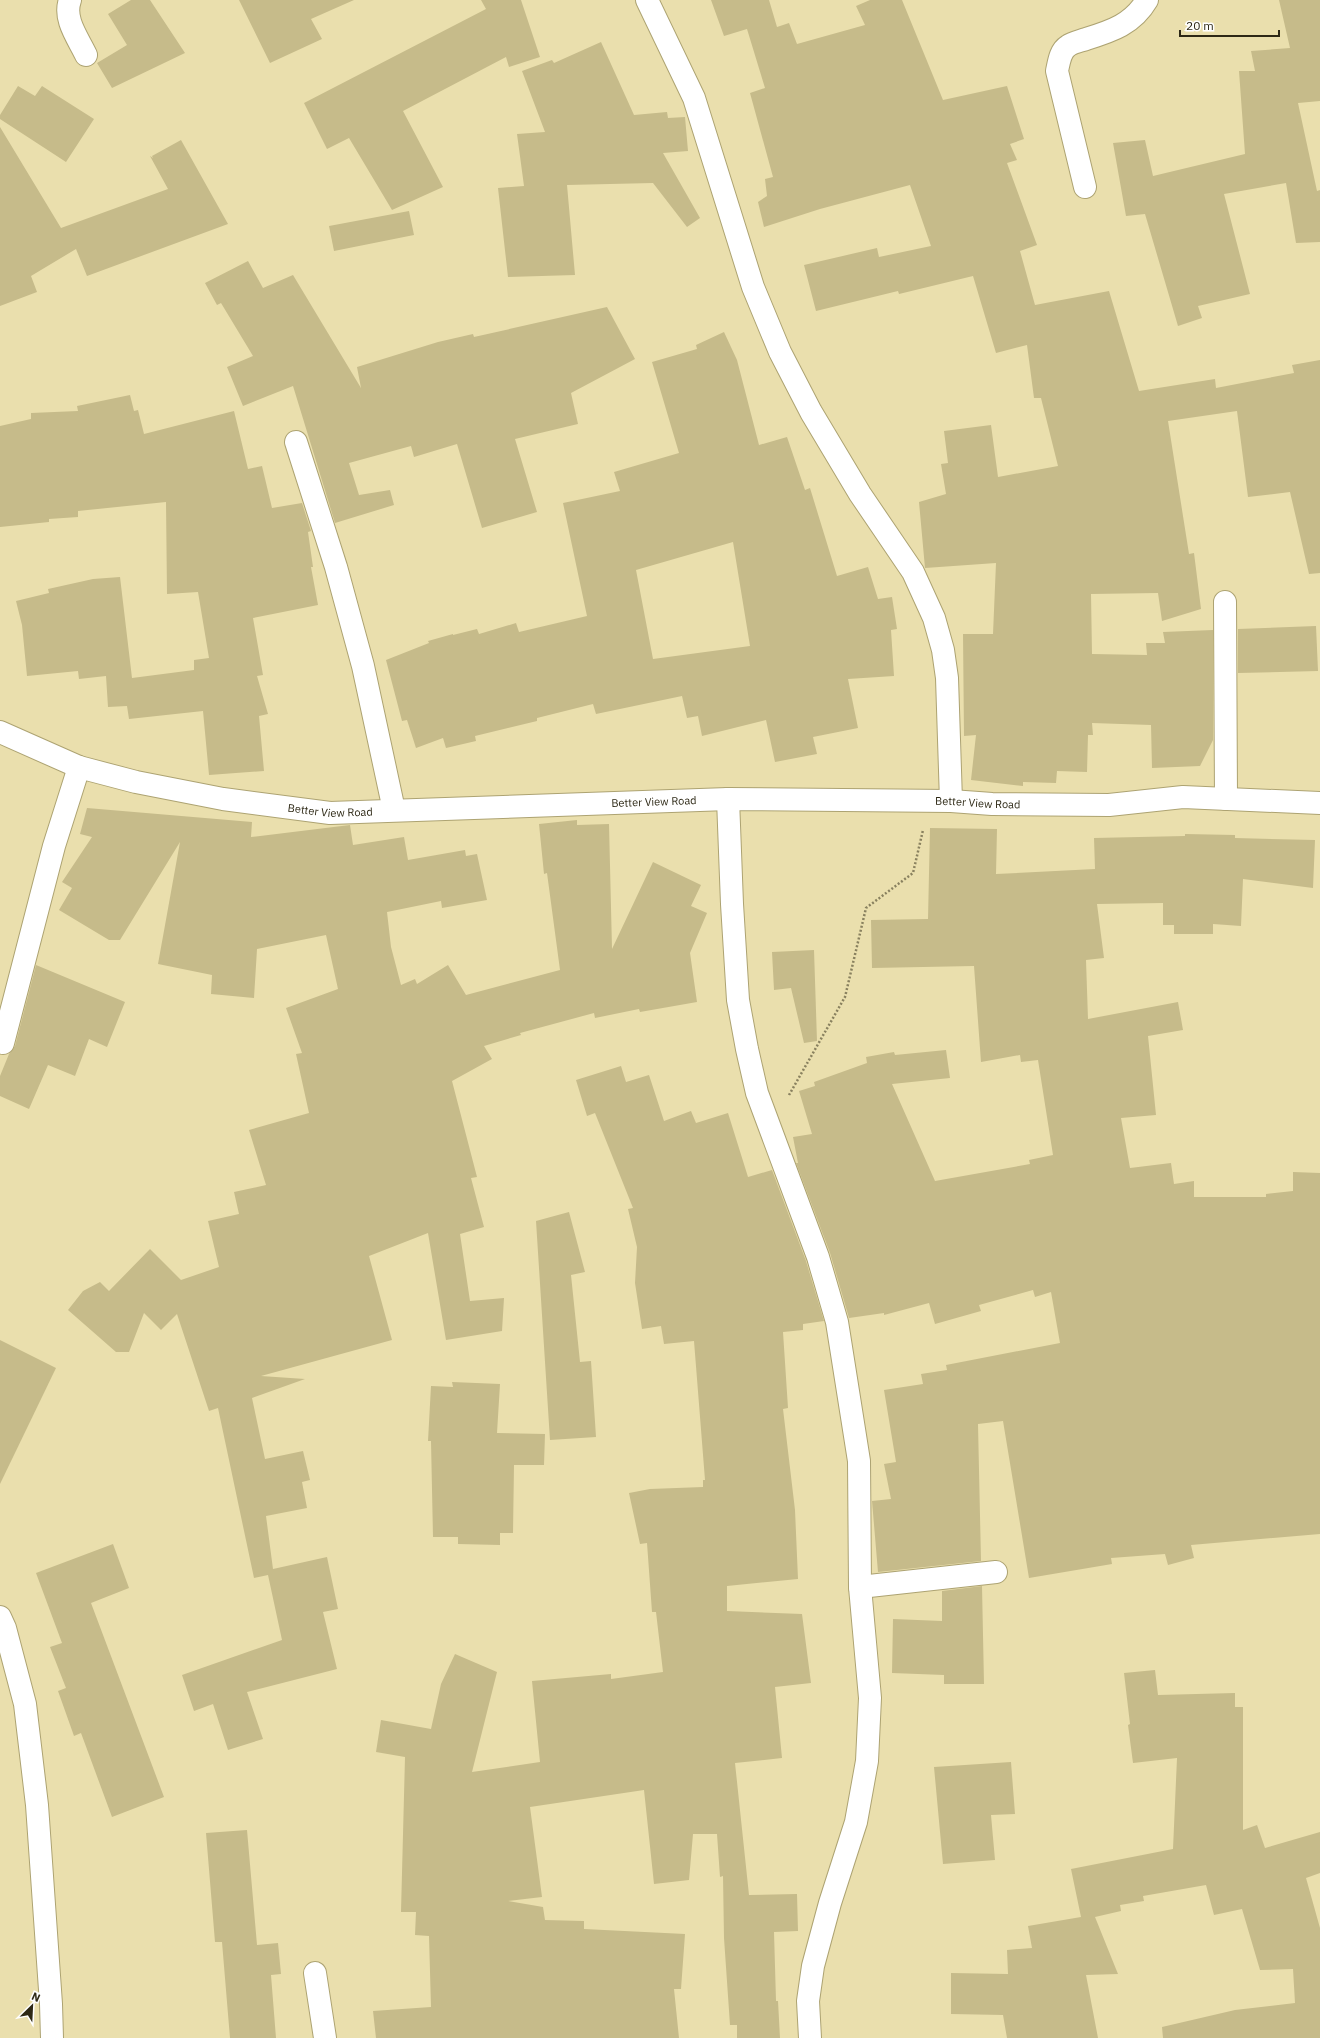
<svg xmlns="http://www.w3.org/2000/svg" width="1320" height="2038" font-family="'IBM Plex Sans',sans-serif">
	<style>
		.building { fill: #c6bb8a; fill-rule: evenodd }
		.lines { fill: none; stroke-linecap: round; stroke-linejoin: round }
		.minor-casing { stroke: #ada372; stroke-width: 24 }
		.path { stroke: #89815f; stroke-width: 2.5; stroke-dasharray: 2 2; stroke-linecap: butt }
		.minor { stroke: #fff; stroke-width: 22 }
		.labels { text-anchor: middle; stroke-width: 4; stroke-linejoin: round; paint-order: stroke }
		.street-label { font-size: 11px; fill: #2d2815; stroke: #fff }
	</style>
	<rect width="100%" height="100%" fill="#eadfad"/>
	<g class="building">
		<polygon points="131,0 150,0 185,53 112,88 97,63 127,45 108,14"/>
		<polygon points="239,0 354,0 311,19 322,39 270,63"/>
		<polygon points="481,0 521,0 540,57 509,67 506,57 403,111 443,187 392,210 349,138 327,149 304,103 486,9"/>
		<polygon points="711,0 769,0 777,27 789,23 797,44 865,25 856,6 870,0 902,0 943,100 1007,86 1024,139 1010,144 1017,160 1007,163 1037,245 1020,251 1035,305 1109,291 1139,391 1215,379 1216,388 1294,373 1292,365 1320,360 1320,573 1309,574 1290,492 1248,497 1237,411 1168,421 1189,554 1194,553 1201,609 1162,621 1158,593 1091,594 1092,654 1147,655 1146,643 1165,643 1163,632 1213,630 1213,740 1200,766 1152,768 1151,725 1092,723 1093,735 1088,735 1087,772 1057,771 1056,783 1023,782 1023,786 971,780 976,735 964,736 963,634 993,634 996,563 925,568 919,502 946,494 941,464 948,463 944,431 991,425 998,477 1058,466 1041,398 1034,398 1027,345 996,353 973,276 899,294 898,291 816,311 804,265 877,248 879,257 931,246 910,185 820,209 764,227 758,202 767,196 765,179 773,177 750,93 765,88 747,29 724,36"/>
		<polygon points="1279,0 1320,0 1320,101 1298,103 1317,191 1320,190 1320,242 1296,243 1286,183 1224,194 1250,294 1198,306 1202,318 1178,326 1145,214 1126,216 1113,143 1145,140 1153,176 1245,154 1239,71 1255,71 1251,51 1290,48"/>
		<polygon points="601,42 634,115 667,112 668,118 685,117 688,151 663,153 700,218 687,227 653,183 567,185 575,275 508,277 498,188 524,186 517,134 545,132 522,71 552,60 554,63"/>
		<polygon points="18,86 35,96 42,86 94,119 66,162 0,119 0,115"/>
		<polygon points="0,127 61,228 168,189 150,156 153,158 152,156 181,140 228,224 87,276 76,249 31,276 37,292 0,306"/>
		<polygon points="409,211 414,235 334,251 329,226"/>
		<polygon points="248,261 263,288 293,275 361,388 357,367 438,342 473,334 474,337 607,307 635,359 571,393 578,424 515,439 537,512 482,528 457,444 414,457 411,446 349,463 359,495 390,490 394,505 335,523 293,386 243,406 227,367 253,356 221,303 217,305 205,283"/>
		<path d="M724,332L737,360L759,445L787,437L805,490L810,488L837,576L868,567L878,599L892,597L897,629L891,630L894,676L848,679L858,728L813,737L817,754L775,762L766,720L702,736L698,716L687,718L682,696L596,714L593,704L537,718V721L475,736L476,741L446,748L443,738L416,748L407,720L402,721L386,660L429,643L428,641L453,634V635L477,629L479,634L516,623L519,632L587,616L563,503L620,491L614,472L679,453L652,362L697,349L696,345ZM733,542L750,646L653,659L636,570Z"/>
		<polygon points="130,395 134,411 138,410 144,434 234,411 248,469 262,466 272,508 302,503 311,531 308,532 313,567 311,567 318,605 253,618 263,675 257,676 268,714 259,716 264,771 209,775 203,711 129,719 127,706 108,707 106,676 79,679 78,671 27,676 22,625 16,601 49,593 48,589 93,579 120,577 132,678 194,670 194,660 209,658 198,592 167,594 166,502 78,511 78,517 49,519 49,522 0,527 0,426 31,419 31,413 78,411 77,406"/>
		<polygon points="1316,626 1318,671 1238,673 1238,629"/>
		<polygon points="87,808 252,822 251,837 350,825 353,845 404,837 408,860 465,850 466,856 477,854 487,900 442,908 441,901 387,912 391,947 401,985 415,979 417,984 448,965 466,995 560,970 547,873 544,874 539,824 577,820 577,825 609,824 612,949 653,862 701,885 691,906 707,913 690,953 697,1002 640,1012 639,1009 595,1018 594,1013 520,1033 521,1035 484,1046 492,1059 452,1081 477,1177 471,1178 484,1227 460,1234 470,1301 504,1298 502,1331 446,1340 428,1233 369,1256 392,1340 261,1376 305,1379 252,1398 265,1459 303,1451 310,1480 302,1482 307,1508 266,1516 273,1569 327,1557 338,1609 323,1612 337,1669 247,1692 263,1739 228,1750 213,1704 194,1711 182,1675 282,1640 268,1575 254,1578 218,1408 209,1411 177,1314 161,1330 144,1313 129,1352 116,1352 68,1310 83,1291 100,1282 109,1291 150,1249 181,1280 219,1267 208,1221 239,1214 234,1192 266,1185 249,1130 309,1113 296,1054 302,1053 286,1008 338,989 326,935 257,949 254,998 211,994 212,975 158,964 180,842 120,940 109,940 59,910 72,888 62,882 92,837 80,834"/>
		<polygon points="930,828 997,829 996,874 1095,869 1094,838 1185,836 1185,834 1235,835 1235,838 1315,840 1313,888 1243,879 1241,926 1213,924 1213,934 1174,934 1174,925 1163,925 1163,903 1097,904 1104,958 1086,960 1088,1019 1178,1002 1183,1030 1148,1036 1156,1115 1121,1118 1130,1168 1171,1163 1174,1184 1194,1181 1194,1197 1266,1197 1266,1194 1293,1191 1293,1172 1320,1173 1320,1534 1191,1545 1194,1558 1168,1565 1165,1554 1111,1558 1112,1564 1029,1578 1003,1421 978,1424 981,1561 878,1572 872,1501 891,1499 884,1464 896,1462 884,1390 923,1384 921,1374 947,1370 946,1365 1060,1343 1051,1292 1035,1297 1033,1290 979,1305 981,1311 935,1324 929,1303 884,1315 884,1313 849,1318 830,1253 796,1163 798,1163 793,1137 812,1134 799,1091 815,1086 814,1082 867,1063 866,1057 894,1052 895,1055 946,1050 950,1078 892,1084 935,1181 1030,1164 1029,1160 1053,1155 1038,1060 1021,1062 1020,1055 981,1062 974,966 872,968 871,920 928,919"/>
		<polygon points="814,950 817,1041 804,1043 791,988 774,990 772,952"/>
		<polygon points="36,965 125,1002 107,1047 89,1039 75,1076 48,1065 29,1109 0,1096 0,1076 9,1054 15,1046"/>
		<polygon points="621,1066 626,1082 649,1075 664,1121 691,1111 696,1123 728,1113 748,1177 772,1170 806,1261 824,1321 803,1324 803,1330 783,1332 788,1408 783,1409 795,1510 798,1579 727,1586 727,1611 802,1614 811,1683 775,1687 782,1758 735,1763 749,1895 797,1894 798,1931 774,1932 776,2001 778,2001 780,2038 737,2038 737,2025 730,2025 724,1938 723,1876 720,1877 717,1834 693,1834 689,1880 654,1884 644,1790 530,1807 542,1897 508,1901 543,1907 545,1920 584,1921 584,1929 685,1934 681,1989 674,1989 679,2038 376,2038 373,2011 431,2007 429,1936 415,1935 416,1912 401,1912 405,1757 376,1752 381,1720 431,1729 441,1684 455,1654 497,1672 472,1772 540,1762 532,1681 611,1674 611,1679 663,1672 656,1612 652,1612 647,1543 640,1544 629,1493 650,1489 703,1487 703,1480 705,1480 694,1341 664,1344 661,1326 642,1329 635,1283 637,1247 628,1209 633,1208 595,1113 587,1116 576,1080"/>
		<polygon points="569,1212 585,1272 571,1275 580,1362 591,1361 596,1437 550,1440 536,1221"/>
		<polygon points="0,1340 56,1368 0,1484"/>
		<polygon points="452,1382 500,1384 497,1433 545,1434 544,1465 514,1465 513,1533 500,1533 500,1545 458,1544 458,1537 433,1537 431,1441 428,1441 431,1386 453,1387"/>
		<polygon points="113,1544 129,1588 91,1603 164,1797 112,1817 81,1733 74,1736 58,1691 66,1688 50,1647 62,1643 36,1573"/>
		<polygon points="982,1586 984,1684 944,1684 944,1675 892,1673 893,1619 942,1621 942,1591"/>
		<polygon points="1155,1670 1158,1695 1235,1693 1235,1707 1243,1707 1243,1830 1257,1825 1265,1848 1320,1832 1320,1873 1306,1878 1320,1928 1320,2038 1163,2038 1162,2027 1235,2010 1295,2003 1293,1969 1260,1970 1242,1909 1214,1915 1206,1885 1143,1896 1144,1901 1120,1905 1121,1911 1095,1917 1118,1974 1086,1975 1098,2038 1007,2038 1003,2015 951,2014 951,1973 1008,1974 1007,1950 1032,1948 1028,1926 1081,1917 1071,1869 1173,1849 1177,1758 1133,1763 1128,1725 1130,1724 1124,1673"/>
		<polygon points="1011,1762 1015,1814 991,1815 995,1860 943,1864 934,1767"/>
		<polygon points="247,1830 257,1945 278,1943 281,1974 271,1975 276,2038 230,2038 222,1942 215,1942 206,1833"/>
	</g>
	<g class="lines">
		<defs>
			<g id="minor">
				<path d="M70,0C63,19 78,38 86,55"/>
				<polyline points="647,0 694,98 753,287 780,352 811,412 860,494 913,572 934,618 943,650 947,678 951,801"/>
				<path d="M1085,187L1057,71C1059,62 1060,51 1068,46C1073,42 1081,41 1086,39C1112,31 1133,24 1147,0"/>
				<polyline points="296,442 336,567 363,666 394,810"/>
				<polyline points="1225,602 1226,799"/>
				<path id="s1" d="M0,732L79,767L136,782L223,799L330,813L728,799L951,801L992,804L1109,805L1183,797L1320,803"/>
				<polyline points="728,799 732,904 738,1000 747,1049 757,1093 818,1257 837,1322 859,1461 860,1587 870,1698 867,1761 856,1822 830,1903 813,1966 808,2001 810,2038"/>
				<polyline points="3,1043 54,846 79,767"/>
				<polyline points="860,1587 996,1572"/>
				<polyline points="0,1617 5,1628 25,1704 37,1805 51,2004 52,2038"/>
				<polyline points="315,1973 325,2038"/>
			</g>
		</defs>
		<use href="#minor" class="minor-casing"/>
		<polyline class="path" points="789,1095 845,997 866,908 913,873 923,830"/>
		<use href="#minor" class="minor"/>
	</g>
	<g class="labels">
		<g class="street-label">
			<text dy="4" stroke="none"><textPath href="#s1" startOffset="666">Better View Road</textPath></text>
			<text dy="4" stroke="none"><textPath href="#s1" startOffset="990">Better View Road</textPath></text>
			<text dy="4" stroke="none"><textPath href="#s1" startOffset="342">Better View Road</textPath></text>
		</g>
	</g>
	<g transform="translate(32 2006) rotate(24)" stroke="#ffffff" stroke-width="3" paint-order="stroke">
	<path d="M0-3L7 15L0 10L-7 15Z" fill="#2d2815"/>
	<text y="-6" font-size="11" font-weight="bold" text-anchor="middle" fill="#2d2815">N</text>
	</g>
	<path d="M1180 30v6h99v-6" fill="none" stroke="#2d2815" stroke-width="2"/>
	<text x="1186" y="30" font-size="12" fill="#2d2815" stroke="#ffffff" stroke-width="3" paint-order="stroke">20 m</text>
</svg>
